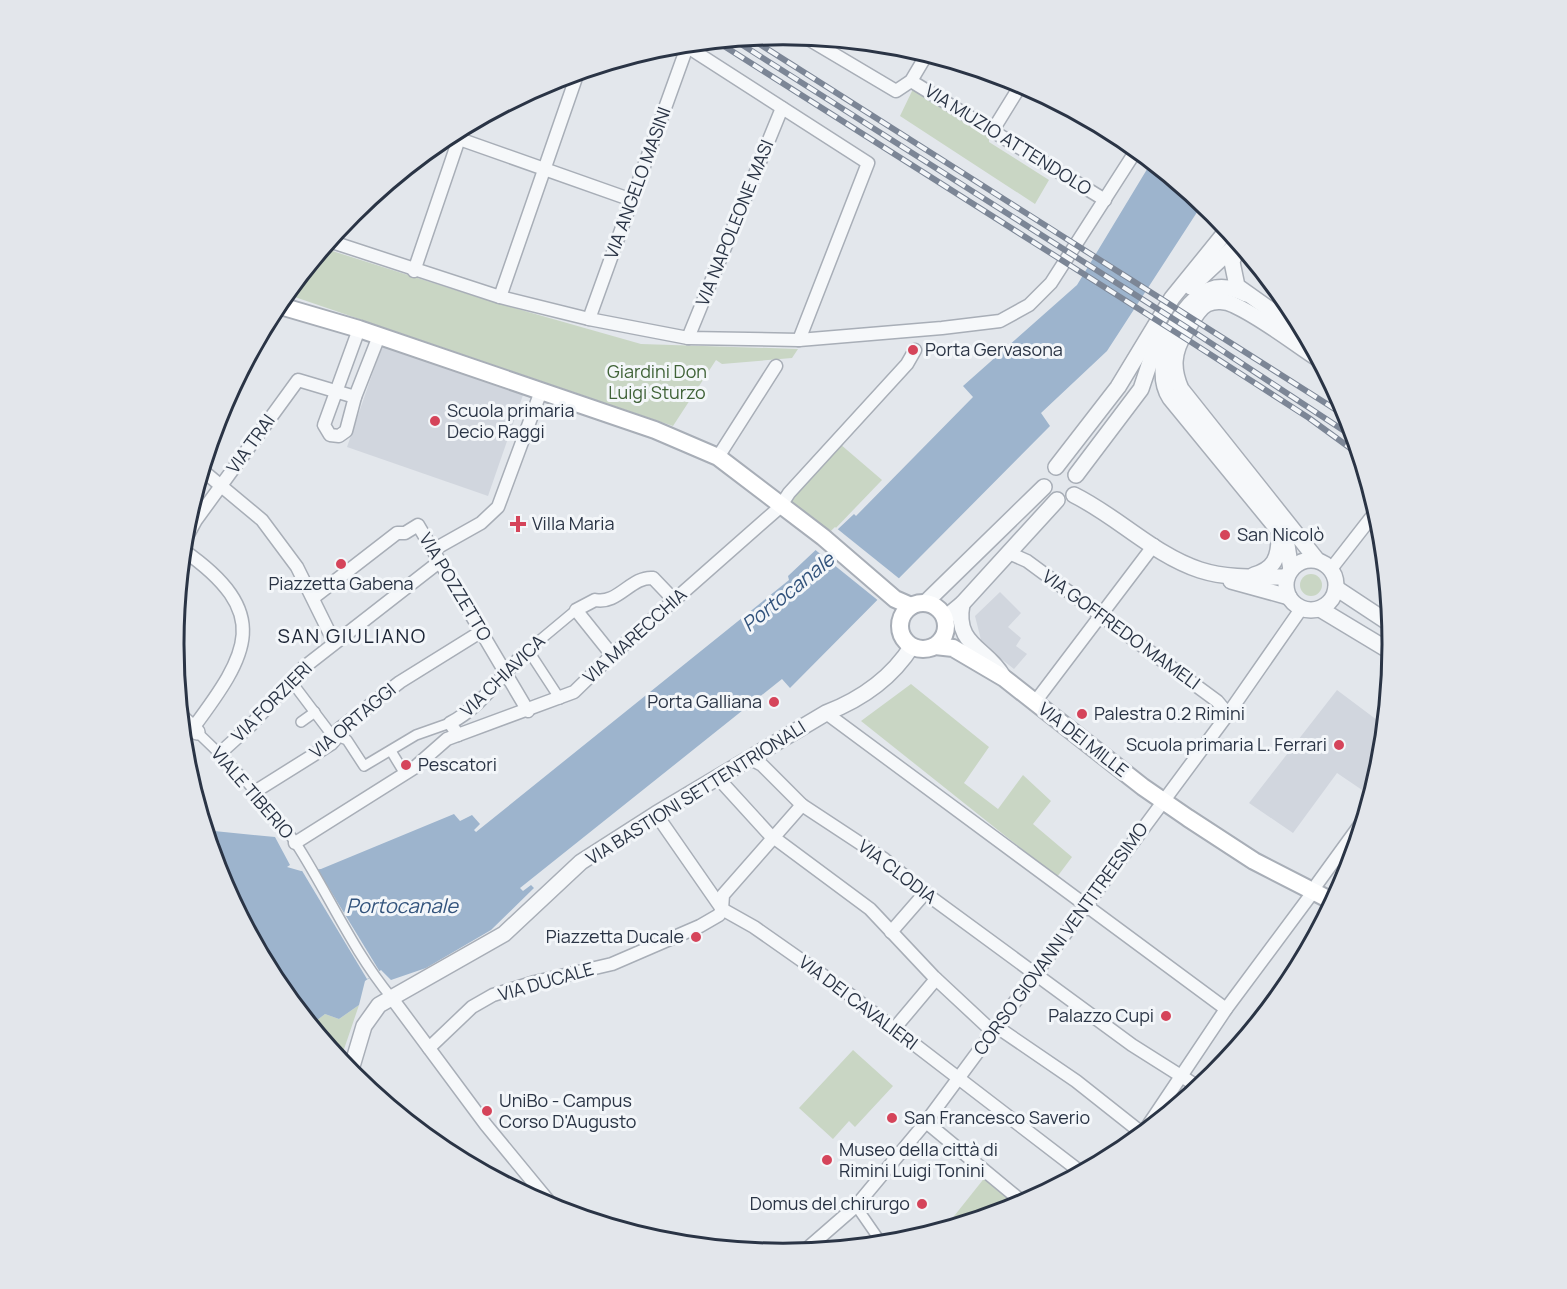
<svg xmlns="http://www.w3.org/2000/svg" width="1567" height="1289" font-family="Manrope,sans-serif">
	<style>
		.built { fill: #d1d6de }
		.green { fill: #c9d6c4 }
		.water { fill: #9db4cd }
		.pier { fill: #e3e7ec }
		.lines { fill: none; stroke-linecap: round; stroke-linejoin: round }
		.pedestrian-casing { stroke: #a8aeb7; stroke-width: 12 }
		.minor-casing { stroke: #a8aeb7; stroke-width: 15 }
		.tertiary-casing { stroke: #a8aeb7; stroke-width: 18 }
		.secondary-casing { stroke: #a8aeb7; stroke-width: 20 }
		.pedestrian { stroke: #f6f8fa; stroke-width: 9 }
		.minor { stroke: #f6f8fa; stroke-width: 12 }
		.tertiary { stroke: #f6f8fa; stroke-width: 15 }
		.secondary { stroke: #fff; stroke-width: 16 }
		.rail-casing { stroke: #7c8696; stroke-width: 6 }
		.rail { stroke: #f3f6f9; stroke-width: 4; stroke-dasharray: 11; stroke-linecap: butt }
		.poi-dot { fill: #d5445a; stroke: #f3f6f9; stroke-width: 2 }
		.labels { text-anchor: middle; stroke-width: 6; stroke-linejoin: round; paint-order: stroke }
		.street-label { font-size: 18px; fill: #2a3445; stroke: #f3f6f9 }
		.poi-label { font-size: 18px; fill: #2a3445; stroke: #f3f6f9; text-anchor: start }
		.park-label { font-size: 18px; fill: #3f6237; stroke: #f3f6f9 }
		.water-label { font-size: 20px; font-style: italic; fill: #32537c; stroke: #f3f6f9 }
		.neighbourhood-label { font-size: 20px; letter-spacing: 1.5px; fill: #1c2536; stroke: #f3f6f9 }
		.rim { fill: none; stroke: #2a3445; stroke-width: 3 }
	</style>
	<rect width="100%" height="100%" fill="#e3e7ec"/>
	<g class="built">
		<polygon points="382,346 523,395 488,496 347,447"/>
		<polygon points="1000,592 1021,613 1008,627 1021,638 1016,646 1027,654 1014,669 982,644 975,616"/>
		<polygon points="1337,690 1385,726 1382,764 1375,785 1368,794 1337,773 1293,833 1249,803"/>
	</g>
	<g class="green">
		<polygon points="913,89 989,135 989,142 1049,180 1035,204 900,116"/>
		<polygon points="323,248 493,302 641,344 798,349 792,358 722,364 716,360 673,426 286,294"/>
		<polygon points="840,444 882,480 832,532 790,501"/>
		<circle cx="1311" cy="585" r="11"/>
		<polygon points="911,684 989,747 964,783 998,809 1023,775 1051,801 1033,824 1072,857 1057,877 861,721"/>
		<polygon points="359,1005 340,1061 311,1025 325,1014 339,1019"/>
		<polygon points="853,1050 893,1086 855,1127 849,1121 833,1139 799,1108"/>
		<polygon points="986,1176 1021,1206 943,1230"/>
	</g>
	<path class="water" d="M1152,161L1203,203L1107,351L1041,413L1050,426L790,688L782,679L520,888L523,891L531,885L534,888L491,930L426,968L391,980L381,970L365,981L359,1005L339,1019L325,1014L311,1025C269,974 231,914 212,850L220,843L211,834L214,831L275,837L290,865L287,867L301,871L321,869L454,814L460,821L472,815L480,824L474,830L476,832L789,580L788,576L854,514L856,516L973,397L963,386L1077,285Z"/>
	<g class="pier">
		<polygon points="835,527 901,580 880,602 813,548"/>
		<polygon points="316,867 380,972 367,979 301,869"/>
	</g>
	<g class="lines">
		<defs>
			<g id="pedestrian">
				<polyline points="291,681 331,734 347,740 364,766 416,735 450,723"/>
				<polyline points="560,699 528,650 576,610"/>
				<polyline points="301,722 315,712"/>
				<path d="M197,732C233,766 269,803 297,845C329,895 353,951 391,997"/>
				<polyline points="391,751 405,774"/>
				<polyline points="856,1206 883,1245"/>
			</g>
			<g id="minor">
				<polyline points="805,37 896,91 911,81 927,54"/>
				<polyline points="683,44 868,163 799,340"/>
				<polyline points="911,81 1105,200"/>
				<polyline points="993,130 1022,83"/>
				<polyline points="448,135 632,200"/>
				<polyline points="329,241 500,297 589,319 688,338 799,340 942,328 1000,321 1029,305 1051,283 1137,149"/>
				<polyline points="414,271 463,127"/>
				<polyline points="500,297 578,72"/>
				<polyline points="589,319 687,47"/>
				<polyline points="359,329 324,425 330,435 339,436 346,431 355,397 379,336"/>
				<polyline points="688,338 782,108"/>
				<polyline points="718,457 776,366"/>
				<polyline points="202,470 262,520 297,567 334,642"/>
				<polyline points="184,542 196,520 298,380 355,397"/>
				<path d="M183,550C273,613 249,653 193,728"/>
				<polyline points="433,550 481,523 498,507 541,391"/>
				<polyline points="1009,553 1027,561 1217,701 1228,714"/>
				<polyline points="1331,569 1377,510"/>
				<polyline points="313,598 397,533 405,533 418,525 528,711"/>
				<path d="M612,655L576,610L595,600C618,605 631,576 653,578L674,600"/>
				<polyline points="1035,702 1154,545"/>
				<polyline points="826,713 1226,1009"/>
				<path d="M458,735L450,723C483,706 501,674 528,650"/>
				<polyline points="219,754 251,725 303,668 439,562"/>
				<polyline points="749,758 762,765 802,805 884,859 925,893 1132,1045 1200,1088"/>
				<polyline points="717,777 769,834 870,909 934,977 993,1032"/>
				<polyline points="256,791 331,744 337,737 339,729 400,682 482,631"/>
				<polyline points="656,814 722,909 754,927 841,988 1082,1173"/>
				<polyline points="295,843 414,768 447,739 574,692 612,655 780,507 789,493 907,364 915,350"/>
				<polyline points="1317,884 1365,818"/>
				<polyline points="722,909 723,895 802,805"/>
				<polyline points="891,932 925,893"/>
				<polyline points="391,997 486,1125 556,1210"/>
				<polyline points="997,1027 1076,1081 1143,1134"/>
				<polyline points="894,1029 936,979"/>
				<polyline points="429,1048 472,1007 493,995 535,982 612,964 700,926 719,915 722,909"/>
				<polyline points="926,1122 1025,1204"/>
				<polyline points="1141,1136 1226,1009 1313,892"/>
				<polyline points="802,1253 856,1206 926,1122 1228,714 1301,609"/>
			</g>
			<g id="tertiary">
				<polyline points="1238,245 1232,262 1237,286 1307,336"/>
				<polyline points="1191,287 1239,242"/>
				<path d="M1246,294C1236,289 1226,286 1215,288C1179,296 1149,367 1170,398L1279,531L1287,545L1291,570"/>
				<polyline points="1056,467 1118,387 1172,298 1228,229"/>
				<polyline points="1076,475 1141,389 1161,329"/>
				<path d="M1074,495C1117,516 1154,555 1200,570C1228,579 1259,577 1287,577"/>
				<circle cx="1311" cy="585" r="25"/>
				<path d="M1317,560L1181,389C1172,369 1173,352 1185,333C1191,324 1197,309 1207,304C1215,300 1226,301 1234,305C1264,319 1292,342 1320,360"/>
				<path d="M1254,575C1274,569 1279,558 1279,537"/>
				<polyline points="1231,581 1289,597"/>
				<polyline points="1336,588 1392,625"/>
				<polyline points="925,603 1044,487"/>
				<path d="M962,604C954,646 987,647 1004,678"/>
				<polyline points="1320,609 1393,653"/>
				<polyline points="945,618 962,604 1057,500"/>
				<polyline points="181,717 197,732"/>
				<path d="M350,1073L364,1026L379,1005L504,934L581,862L656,814L826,713C862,699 891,679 912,646"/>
			</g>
			<g id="secondary">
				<polyline points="277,305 359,329 655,430 718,457 823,537 895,599 911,606"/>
				<circle cx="923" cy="626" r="23"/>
				<polyline points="935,646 953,648 1004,678 1143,787 1188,818 1254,861 1334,902"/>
			</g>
		</defs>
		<use href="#pedestrian" class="pedestrian-casing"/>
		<use href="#minor" class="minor-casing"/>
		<use href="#tertiary" class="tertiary-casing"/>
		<use href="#secondary" class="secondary-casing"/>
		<use href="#pedestrian" class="pedestrian"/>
		<use href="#minor" class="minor"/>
		<use href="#tertiary" class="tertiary"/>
		<use href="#secondary" class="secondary"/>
		<defs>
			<g id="rail">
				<polyline points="750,38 1349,418"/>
				<polyline points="733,39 1197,334 1355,438"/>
				<polyline points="716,41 1191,342 1309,418 1361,456"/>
			</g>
		</defs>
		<use href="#rail" class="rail-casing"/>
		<use href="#rail" class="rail"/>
	</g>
	<g class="poi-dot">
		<circle cx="913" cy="350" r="6"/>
		<circle cx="435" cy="421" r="6"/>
		<path d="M515 515h6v6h6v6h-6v6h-6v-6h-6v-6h6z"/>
		<circle cx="1225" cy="535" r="6"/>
		<circle cx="341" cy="564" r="6"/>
		<circle cx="774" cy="702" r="6"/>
		<circle cx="1082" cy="714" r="6"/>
		<circle cx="1339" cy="745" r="6"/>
		<circle cx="406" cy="765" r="6"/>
		<circle cx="696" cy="937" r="6"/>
		<circle cx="1166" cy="1016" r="6"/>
		<circle cx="487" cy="1111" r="6"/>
		<circle cx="892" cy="1118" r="6"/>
		<circle cx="827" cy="1160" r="6"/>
		<circle cx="922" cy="1204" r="6"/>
	</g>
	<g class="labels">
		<g class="street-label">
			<text transform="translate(1008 140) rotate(32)" y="6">VIA MUZIO ATTENDOLO</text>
			<text transform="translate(638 183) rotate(-70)" y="6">VIA ANGELO MASINI</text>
			<text transform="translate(735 223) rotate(-68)" y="6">VIA NAPOLEONE MASI</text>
			<text transform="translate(251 444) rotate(-54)" y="6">VIA TRAI</text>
			<text transform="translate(455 587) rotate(59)" y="6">VIA POZZETTO</text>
			<text transform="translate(1121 630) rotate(36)" y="6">VIA GOFFREDO MAMELI</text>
			<text transform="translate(635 636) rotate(-42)" y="6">VIA MARECCHIA</text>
			<text transform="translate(503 676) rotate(-44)" y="6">VIA CHIAVICA</text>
			<text transform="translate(272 702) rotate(-45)" y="6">VIA FORZIERI</text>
			<text transform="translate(353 721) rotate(-40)" y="6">VIA ORTAGGI</text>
			<text transform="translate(1083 740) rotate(38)" y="6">VIA DEI MILLE</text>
			<text transform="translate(252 793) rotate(49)" y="6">VIALE TIBERIO</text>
			<text transform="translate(696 793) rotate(-32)" y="6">VIA BASTIONI SETTENTRIONALI</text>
			<text transform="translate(897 872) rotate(37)" y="6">VIA CLODIA</text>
			<text transform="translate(1061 939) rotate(-54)" y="6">CORSO GIOVANNI VENTITREESIMO</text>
			<text transform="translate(546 982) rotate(-16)" y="6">VIA DUCALE</text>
			<text transform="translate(858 1003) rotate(37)" y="6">VIA DEI CAVALIERI</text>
		</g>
		<g class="poi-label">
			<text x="925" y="356">Porta Gervasona</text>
			<text x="447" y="417">Scuola primaria<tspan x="447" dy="21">Decio Raggi</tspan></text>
			<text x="532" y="530">Villa Maria</text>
			<text x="1237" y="541">San Nicolò</text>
			<text x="341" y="590" text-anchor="middle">Piazzetta Gabena</text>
			<text x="762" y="708" text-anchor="end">Porta Galliana</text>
			<text x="1094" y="720">Palestra 0.2 Rimini</text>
			<text x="1327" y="751" text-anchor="end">Scuola primaria L. Ferrari</text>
			<text x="418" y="771">Pescatori</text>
			<text x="684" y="943" text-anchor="end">Piazzetta Ducale</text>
			<text x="1154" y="1022" text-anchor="end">Palazzo Cupi</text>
			<text x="499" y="1107">UniBo - Campus<tspan x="499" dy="21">Corso D'Augusto</tspan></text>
			<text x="904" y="1124">San Francesco Saverio</text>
			<text x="839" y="1156">Museo della città di<tspan x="839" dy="21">Rimini Luigi Tonini</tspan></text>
			<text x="910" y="1210" text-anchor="end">Domus del chirurgo</text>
		</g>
		<g class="park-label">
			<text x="657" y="378">Giardini Don<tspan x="657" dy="21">Luigi Sturzo</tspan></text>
		</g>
		<g class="water-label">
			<text transform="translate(788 592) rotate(-39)" y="7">Portocanale</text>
			<text x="402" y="913">Portocanale</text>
		</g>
		<g class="neighbourhood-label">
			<text x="352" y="643">SAN GIULIANO</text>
		</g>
	</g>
	<path d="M0 0H1567V1289H0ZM184 644a599 599 0 1 1 1198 0a599 599 0 1 1-1198 0Z" fill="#e3e6eb" fill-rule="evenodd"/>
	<path class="rim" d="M184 644a599 599 0 1 1 1198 0a599 599 0 1 1-1198 0Z"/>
</svg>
